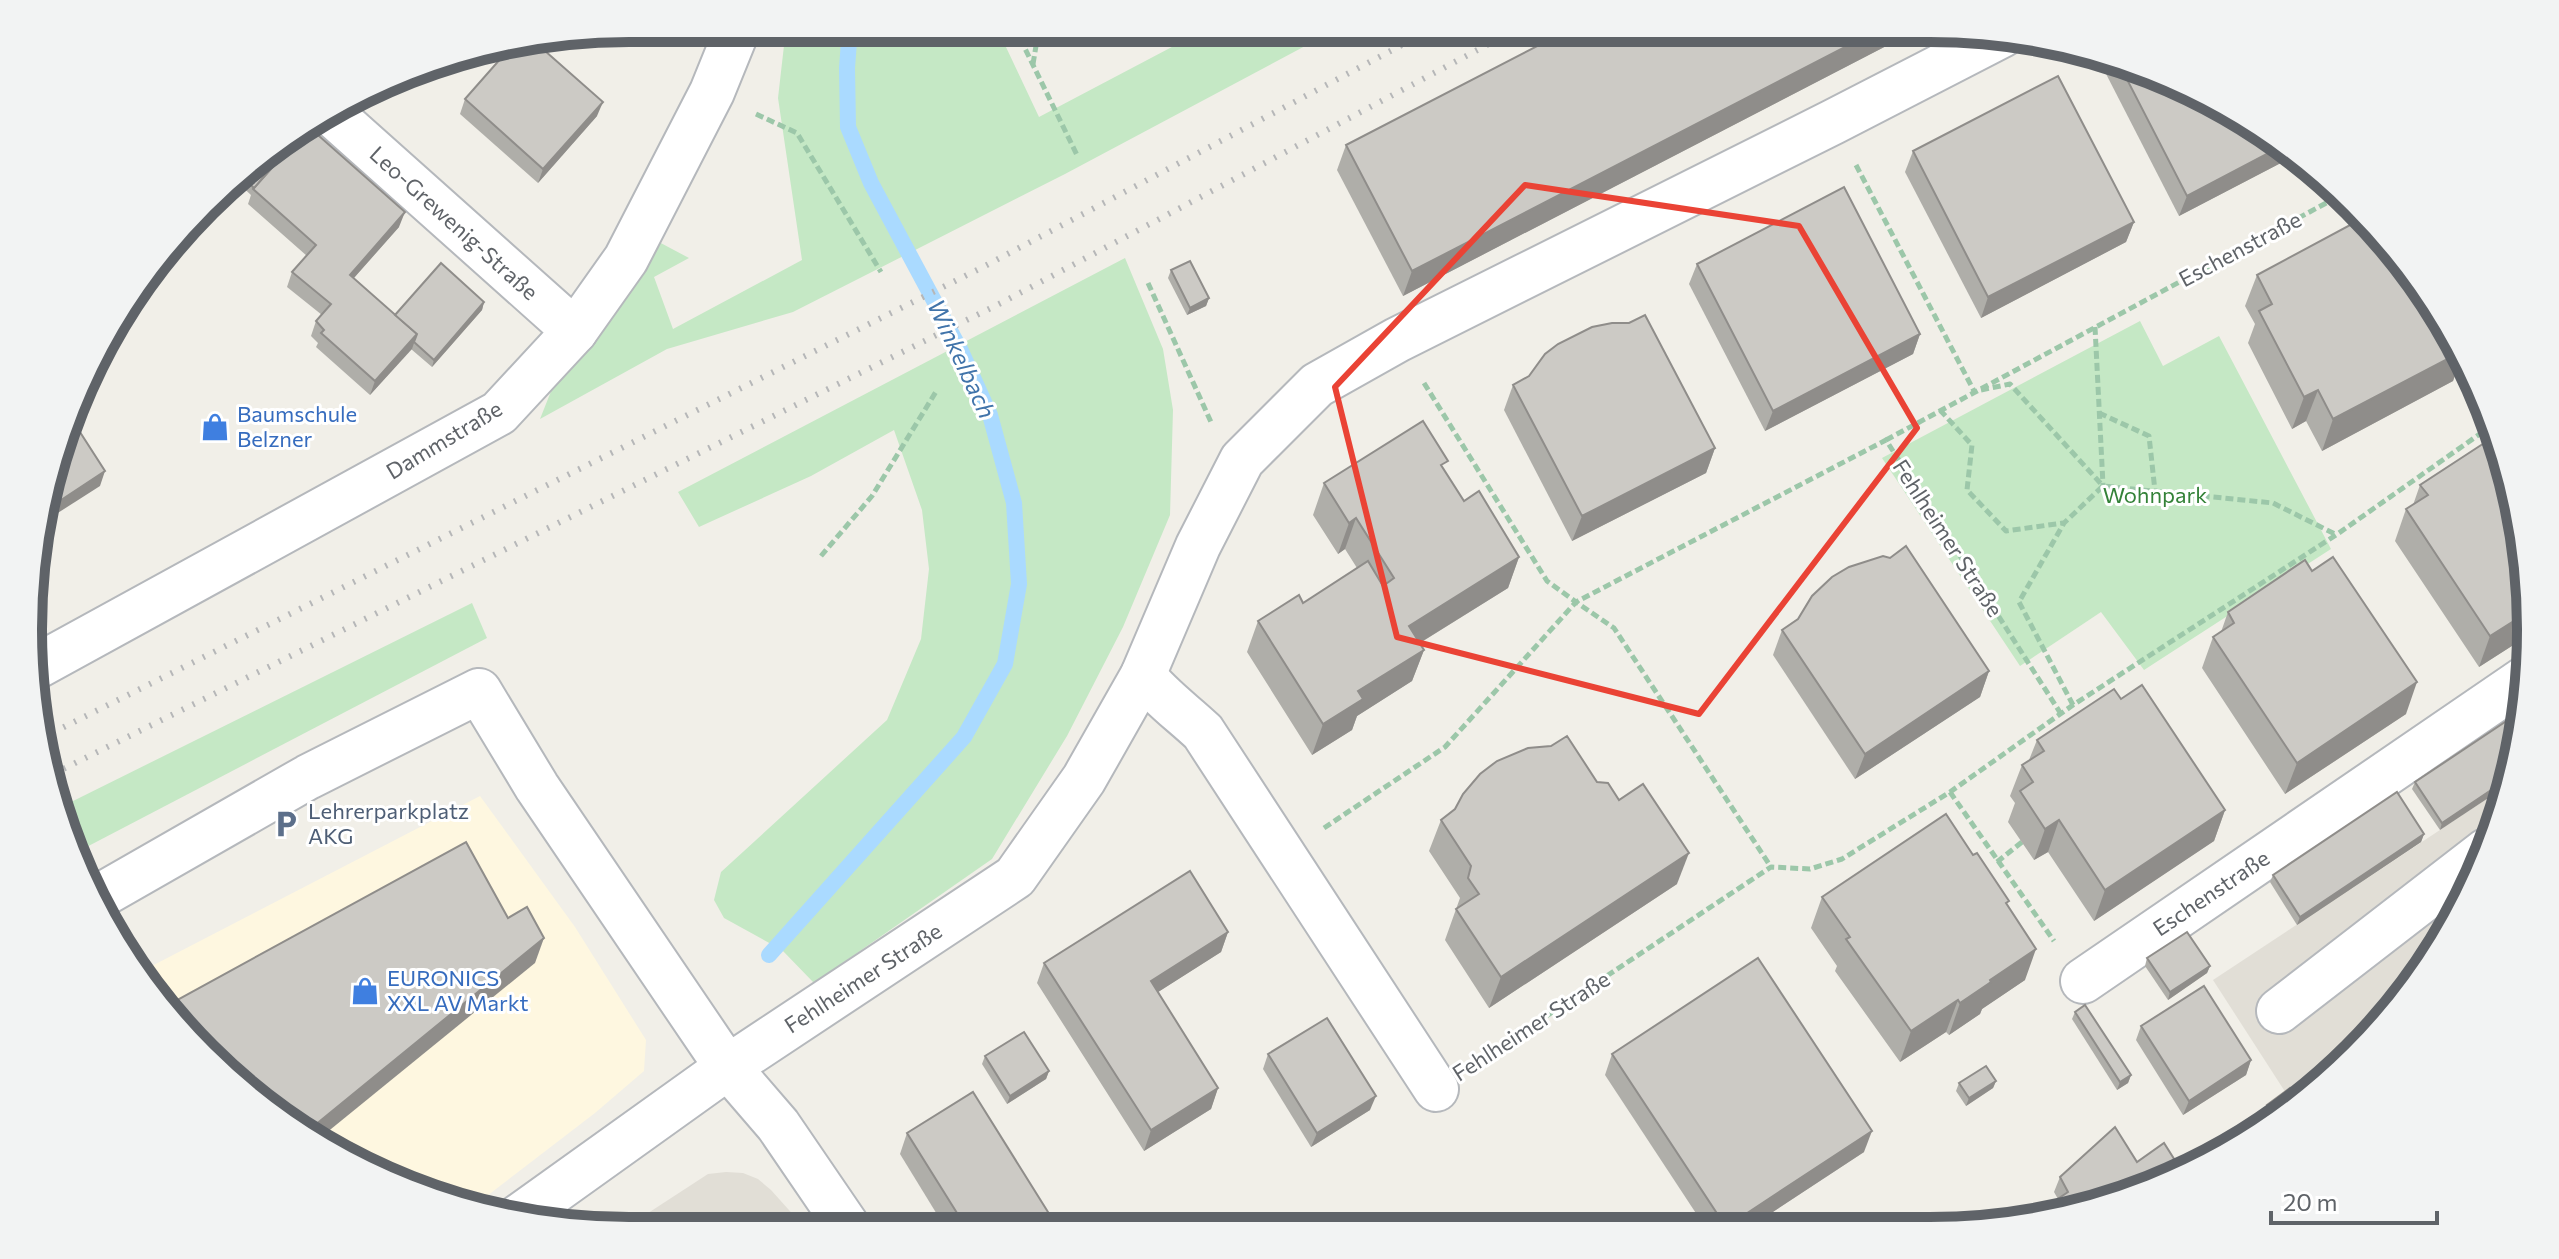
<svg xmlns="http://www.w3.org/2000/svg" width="2559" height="1259" font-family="Commissioner,sans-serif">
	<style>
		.commercial { fill: #fef7e0 }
		.education { fill: #e1ded6 }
		.green { fill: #c5e8c5 }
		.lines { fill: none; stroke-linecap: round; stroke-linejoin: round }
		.stream { stroke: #aadaff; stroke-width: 16 }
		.minor-casing { stroke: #b5b8bc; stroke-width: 48 }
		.path { stroke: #9cc7a9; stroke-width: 5; stroke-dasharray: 8 4; stroke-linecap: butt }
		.minor { stroke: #fff; stroke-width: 44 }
		.rail { stroke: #b6b7b8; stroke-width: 6; stroke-dasharray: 2 10; stroke-linecap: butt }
		.wall { fill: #afaea9 }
		.shaded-wall { fill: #8f8d8a }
		.building { fill: #cccac5; stroke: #8f8d8a; stroke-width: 2 }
		.marked { fill: none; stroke: #ea4335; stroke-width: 6; stroke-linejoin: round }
		.labels { text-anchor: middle; stroke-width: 6; stroke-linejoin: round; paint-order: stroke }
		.street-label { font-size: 22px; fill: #5f6368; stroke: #fff }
		.shop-label { font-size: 22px; fill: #366cbe; stroke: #fff; text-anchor: start }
		.park-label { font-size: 22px; fill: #348238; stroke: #fff }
		.service-label { font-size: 22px; fill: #4e5e75; stroke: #fff; text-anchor: start }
		.water-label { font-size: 24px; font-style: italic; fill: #4174aa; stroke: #fff }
		.rim { fill: none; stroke: #5f6368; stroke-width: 10 }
	</style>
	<rect width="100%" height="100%" fill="#f1efe8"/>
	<polygon class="commercial" points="480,796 575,927 646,1040 644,1071 595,1113 470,1209 364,1169 205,1055 144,970"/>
	<g class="education">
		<polygon points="2511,783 2469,895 2382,1026 2293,1104 2213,980"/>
		<polygon points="726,1172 743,1173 758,1179 771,1190 806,1229 622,1230 708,1174"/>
	</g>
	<g class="green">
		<polygon points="786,28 997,28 1039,117 1206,29 1337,29 1065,174 793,312 667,349 540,419 575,331 640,232 689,258 654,277 673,329 802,260 778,98"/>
		<polygon points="1125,258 1163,349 1173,410 1170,515 1123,627 1067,736 992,859 814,983 782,950 724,918 714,900 721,872 887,720 921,639 929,569 922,510 894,430 811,476 699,527 678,492"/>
		<polygon points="2140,321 2163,366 2219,336 2331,549 2144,670 2101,612 2020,666 1882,458"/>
		<polygon points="472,603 487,638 77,852 63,806"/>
	</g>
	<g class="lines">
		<polyline class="stream" points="769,955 964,737 1005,664 1019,584 1014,503 990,415 961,351 871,183 848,127 847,68 850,28"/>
		<defs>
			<g id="minor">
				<polyline points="333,115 575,331"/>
				<polyline points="34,668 499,413 575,331 626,259 712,92 738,28"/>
				<path d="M1143,675C1160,697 1183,713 1203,732L1436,1089"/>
				<polyline points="93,900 308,777 479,691 537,787 714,1048 728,1067 778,1125 849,1229"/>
				<polyline points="2083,981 2529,676"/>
				<polyline points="2279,1011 2486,851"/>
				<polyline points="517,1218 728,1067 1015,877 1084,779 1143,675 1198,546 1242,460 1317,385 1397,340 1833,122 2002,35"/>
			</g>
		</defs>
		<use href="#minor" class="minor-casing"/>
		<g class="path">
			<polyline points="1015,28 1077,155"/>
			<polyline points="1033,64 1039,28"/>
			<polyline points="756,114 797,133 881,272"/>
			<polyline points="1856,165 1974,391"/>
			<polyline points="1148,283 1211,422"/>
			<polyline points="2095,327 2103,485"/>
			<polyline points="1424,383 1547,581 1576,602 1886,440 2061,714"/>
			<polyline points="1981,390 2010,384 2103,486"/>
			<polyline points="1940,410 1972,445 1967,490 2006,531 2063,523"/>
			<polyline points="2099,413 2149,436 2155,491"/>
			<polyline points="1886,440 2341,195"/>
			<polyline points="821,556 872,496 937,390"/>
			<polyline points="2073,705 2019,602 2064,523 2103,486 2273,503 2335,534"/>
			<polyline points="1950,792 2054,941"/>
			<polyline points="1324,828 1445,747 1576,602 1614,628 1771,867"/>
			<polyline points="1997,862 2022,842"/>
			<polyline points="1477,1062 1771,867 1810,869 1842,859 1950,792 2073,705 2336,535 2494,424"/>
		</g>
		<use href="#minor" class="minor"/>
		<g class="rail">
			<polyline points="42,738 983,267 1432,29"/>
			<polyline points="53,774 1001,303 1517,29"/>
		</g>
	</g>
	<g class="wall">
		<polygon points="1570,29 1919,29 1403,296 1337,170 1346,145"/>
		<polygon points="2107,57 2195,90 2298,154 2179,216 2103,68"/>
		<polygon points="465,99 597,116 538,183 460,114"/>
		<polygon points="287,150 399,227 354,278 395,315 484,302 482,310 432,367 411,349 370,395 316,347 318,343 311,336 316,321 322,315 287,287 292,272 307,256 248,204 251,195 236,181 263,153"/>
		<polygon points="1913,151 2134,222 2126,242 1981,318 1905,172"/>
		<polygon points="1697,264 1920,334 1913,354 1765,431 1689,284"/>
		<polygon points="1171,270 1209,298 1206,306 1187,315 1168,278"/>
		<polygon points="2257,275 2450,328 2462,355 2453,381 2322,451 2306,421 2292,429 2248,343 2255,324 2245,306"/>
		<polygon points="1513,385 1715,448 1706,473 1572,541 1504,410"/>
		<polygon points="1444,471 1464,501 1519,557 1508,588 1420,643 1424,650 1412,681 1357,716 1352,730 1312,755 1247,652 1258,621 1303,603 1357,568 1345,549 1338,554 1313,515 1324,483"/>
		<polygon points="2420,485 2526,551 2529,635 2479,667 2395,541 2406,509 2413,505"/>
		<polygon points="2228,612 2406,714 2285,794 2202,668 2213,637 2221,632"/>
		<polygon points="1798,619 1989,671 1980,697 1855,779 1773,655 1782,630"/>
		<polygon points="2121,699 2225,810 2214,841 2094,921 2048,852 2034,860 2008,822 2015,803 2010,796 2022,765 2029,760 2037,740"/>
		<polygon points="2523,710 2440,830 2412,789 2415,782"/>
		<polygon points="1597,782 1619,800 1677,884 1489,1008 1445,940 1460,898 1429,851 1441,820 1455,809"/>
		<polygon points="2424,834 2421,842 2297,925 2270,882 2273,875"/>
		<polygon points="1822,897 2007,906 2025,980 1982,1009 1980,1014 1949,1035 1946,1032 1900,1062 1835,971 1837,966 1811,928"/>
		<polygon points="1228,932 1221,952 1158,992 1218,1088 1211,1109 1144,1151 1037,983 1044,963"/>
		<polygon points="2147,958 2210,966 2207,973 2168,1000 2145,966"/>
		<polygon points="2075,1012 2131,1075 2128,1083 2117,1090 2072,1019"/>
		<polygon points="2141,1026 2251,1060 2246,1075 2183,1115 2136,1040"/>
		<polygon points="2382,1026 2344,1059 2350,1044"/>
		<polygon points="1268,1054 1370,1110 1311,1147 1263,1069"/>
		<polygon points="1612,1054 1864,1152 1750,1227 1705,1227 1605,1075"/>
		<polygon points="985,1056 1049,1071 1046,1079 1007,1104 982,1064"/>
		<polygon points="1996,1081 1993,1088 1966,1106 1956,1091 1959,1083"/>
		<polygon points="2298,1100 2271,1123 2264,1112 2267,1105"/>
		<polygon points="907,1133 1058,1228 946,1229 900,1154"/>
		<polygon points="2137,1162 2159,1185 2043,1217 2046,1207 2058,1199 2054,1192 2060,1177"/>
	</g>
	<g class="shaded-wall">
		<polygon points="1880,29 1919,29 1403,296 1412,271"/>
		<polygon points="603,102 597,116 538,183 543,169"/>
		<polygon points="2284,145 2298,154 2179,216 2187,196"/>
		<polygon points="405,212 399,227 344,289 350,275"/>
		<polygon points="2134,222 2126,242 1981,318 1988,297"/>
		<polygon points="1209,298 1206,306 1187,315 1190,308"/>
		<polygon points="484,302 482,310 432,367 434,360"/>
		<polygon points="417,334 412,349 370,395 375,381"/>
		<polygon points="1920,334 1913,354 1765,431 1773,411"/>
		<polygon points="2461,352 2462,355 2453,381 2322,451 2333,419"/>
		<polygon points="2318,390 2306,421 2292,429 2304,397"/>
		<polygon points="1715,448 1706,473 1572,541 1582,516"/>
		<polygon points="105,471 100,486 39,525 40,514"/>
		<polygon points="1356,518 1345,549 1338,554 1349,523"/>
		<polygon points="1519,557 1508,588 1397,657 1409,626"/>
		<polygon points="2528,612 2529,635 2479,667 2490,636"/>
		<polygon points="1424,650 1412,681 1357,716 1352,730 1312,755 1323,724 1358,691"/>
		<polygon points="1989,671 1980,697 1855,779 1865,754"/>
		<polygon points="2417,682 2406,714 2285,794 2297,763"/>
		<polygon points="2512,776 2511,783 2440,830 2442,823"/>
		<polygon points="2225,810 2214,841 2094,921 2105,890"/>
		<polygon points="2059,820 2048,852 2034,860 2045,829"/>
		<polygon points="2424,834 2421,842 2297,925 2300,917"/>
		<polygon points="1689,853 1677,884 1489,1008 1501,977"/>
		<polygon points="1228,932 1221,952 1144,1001 1151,981"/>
		<polygon points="544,938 535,963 320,1138 309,1130"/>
		<polygon points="2036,949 2025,980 1982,1009 1980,1014 1949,1035 1960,1003 1990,980"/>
		<polygon points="2210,966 2207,973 2168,1000 2170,992"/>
		<polygon points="1958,1000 1946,1032 1900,1062 1911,1031"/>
		<polygon points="2251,1060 2246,1075 2183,1115 2189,1101"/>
		<polygon points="1049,1071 1046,1079 1007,1104 1010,1096"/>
		<polygon points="2131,1075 2128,1083 2117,1090 2120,1082"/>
		<polygon points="1996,1081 1993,1088 1966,1106 1969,1098"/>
		<polygon points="1218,1088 1211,1109 1144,1151 1151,1130"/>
		<polygon points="1376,1096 1370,1110 1311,1147 1317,1133"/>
		<polygon points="1872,1131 1864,1152 1750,1227 1727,1227"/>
	</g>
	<g class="building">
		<polygon points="1570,29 1880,29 1412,271 1346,145"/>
		<polygon points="536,43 603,102 543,169 465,99 510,48"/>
		<polygon points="2117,60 2195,90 2284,145 2187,196"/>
		<polygon points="2058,76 2134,222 1988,297 1913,151"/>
		<polygon points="310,128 405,212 350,275 417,334 375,381 321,333 324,330 316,321 331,304 292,272 316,245 253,189 306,130"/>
		<polygon points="280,144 287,150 254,188 241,176 263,153"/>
		<polygon points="1844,187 1920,334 1773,411 1697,264"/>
		<polygon points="2365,217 2381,233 2450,328 2461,352 2333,419 2318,390 2304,397 2259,311 2272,304 2257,275"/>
		<polygon points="1190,261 1209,298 1190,308 1171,270"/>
		<polygon points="441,263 484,302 434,360 414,342 417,334 395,315"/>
		<polygon points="1645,315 1715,448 1582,516 1513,385 1529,376 1545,354 1558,344 1592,327 1612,323 1629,323"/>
		<polygon points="69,415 105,471 40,514 40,512"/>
		<polygon points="1423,421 1448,461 1441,465 1464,501 1479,491 1519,557 1409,626 1424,650 1358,691 1363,699 1323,724 1258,621 1299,595 1303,603 1368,561 1383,586 1394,578 1356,518 1349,523 1324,483"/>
		<polygon points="2498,434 2526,551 2528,612 2490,636 2406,509 2428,495 2420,485"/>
		<polygon points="1906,546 1989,671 1865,754 1782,630 1798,619 1812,596 1832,577 1849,567 1883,556 1890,558"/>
		<polygon points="2333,557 2417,682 2297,763 2213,637 2234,623 2228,612 2305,560 2312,571"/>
		<polygon points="2142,685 2225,810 2105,890 2059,820 2045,829 2020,791 2033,782 2022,765 2044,751 2037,740 2114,689 2121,699"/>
		<polygon points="2523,710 2512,776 2442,823 2415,782"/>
		<polygon points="1567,736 1597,782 1608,783 1619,800 1643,784 1689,853 1501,977 1456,909 1479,894 1468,878 1471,866 1441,820 1455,809 1463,794 1480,774 1497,761 1528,748 1551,746"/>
		<polygon points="2397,792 2424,834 2300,917 2273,875"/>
		<polygon points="1946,814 1973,855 1977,853 2009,901 2006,903 2036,949 1990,980 1991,982 1960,1003 1958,1000 1911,1031 1846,939 1850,937 1822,897"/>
		<polygon points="466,842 508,918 527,907 544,938 309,1130 204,1055 168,1005"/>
		<polygon points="1190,871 1228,932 1151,981 1218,1088 1151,1130 1044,963"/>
		<polygon points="2187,932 2210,966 2170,992 2147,958"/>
		<polygon points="1758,958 1872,1131 1726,1227 1612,1054"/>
		<polygon points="2204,986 2251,1060 2189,1101 2141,1026"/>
		<polygon points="2085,1005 2131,1075 2120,1082 2075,1012"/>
		<polygon points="2395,1006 2382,1026 2355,1050 2350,1044"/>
		<polygon points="1327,1018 1376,1096 1317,1133 1268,1054"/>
		<polygon points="1024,1032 1049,1071 1010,1096 985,1056"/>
		<polygon points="1986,1066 1996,1081 1969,1098 1959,1083"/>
		<polygon points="2290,1088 2298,1100 2276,1119 2267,1105"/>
		<polygon points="973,1092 1058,1228 967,1229 907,1133"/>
		<polygon points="2115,1127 2137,1162 2164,1143 2183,1173 2159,1185 2051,1214 2046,1207 2068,1192 2060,1177"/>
	</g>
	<path class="marked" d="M1525,185L1799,226L1917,428L1699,714L1397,637L1335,387Z"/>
	<defs>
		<symbol id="shop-bare" viewBox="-9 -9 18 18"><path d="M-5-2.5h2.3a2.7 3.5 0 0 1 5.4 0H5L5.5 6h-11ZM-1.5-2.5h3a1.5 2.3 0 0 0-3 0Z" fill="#3f7fe0" stroke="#fff" stroke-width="2.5" paint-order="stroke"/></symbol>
		<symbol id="parking-bare" viewBox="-9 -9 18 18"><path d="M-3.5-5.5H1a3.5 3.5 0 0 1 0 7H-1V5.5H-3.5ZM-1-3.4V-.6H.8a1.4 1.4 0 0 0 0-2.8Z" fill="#5c6f8a" stroke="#fff" stroke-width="2.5" paint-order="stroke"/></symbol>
	</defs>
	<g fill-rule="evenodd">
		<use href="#shop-bare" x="195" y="407" width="40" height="40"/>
		<use href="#parking-bare" x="266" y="804" width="40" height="40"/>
		<use href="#shop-bare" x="345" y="971" width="40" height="40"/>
	</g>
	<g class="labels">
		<g class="street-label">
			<text transform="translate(454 223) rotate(42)" y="8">Leo-Grewenig-Straße</text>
			<text transform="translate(2240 249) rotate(-28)" y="8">Eschenstraße</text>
			<text transform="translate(444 440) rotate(-31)" y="8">Dammstraße</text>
			<text transform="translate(1948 538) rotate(57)" y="8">Fehlheimer Straße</text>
			<text transform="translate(2211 893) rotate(-34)" y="8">Eschenstraße</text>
			<text transform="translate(863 978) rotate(-33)" y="8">Fehlheimer Straße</text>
			<text transform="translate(1531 1026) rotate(-33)" y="8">Fehlheimer Straße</text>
		</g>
		<g class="shop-label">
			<text x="237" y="422">Baumschule<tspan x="237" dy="25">Belzner</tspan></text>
			<text x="387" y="986">EURONICS<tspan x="387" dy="25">XXL AV Markt</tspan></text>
		</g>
		<g class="park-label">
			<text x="2155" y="503">Wohnpark</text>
		</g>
		<g class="service-label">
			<text x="308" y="819">Lehrerparkplatz<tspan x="308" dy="25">AKG</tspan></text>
		</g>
		<g class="water-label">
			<text transform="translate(961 359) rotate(65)" y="8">Winkelbach</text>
		</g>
	</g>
	<path d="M0 0H2559V1259H0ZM629 42H1930A587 587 0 0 1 2517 629V630A587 587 0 0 1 1930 1217H629A587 587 0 0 1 42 630V629A587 587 0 0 1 629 42Z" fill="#f2f3f3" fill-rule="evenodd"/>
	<path class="rim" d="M629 42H1930A587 587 0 0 1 2517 629V630A587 587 0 0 1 1930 1217H629A587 587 0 0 1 42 630V629A587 587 0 0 1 629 42Z"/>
	<path d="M2271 1211v12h166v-12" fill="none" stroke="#5f6368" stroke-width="4"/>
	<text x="2283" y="1211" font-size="24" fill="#5f6368" stroke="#ffffff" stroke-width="6" paint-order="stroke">20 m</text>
</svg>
